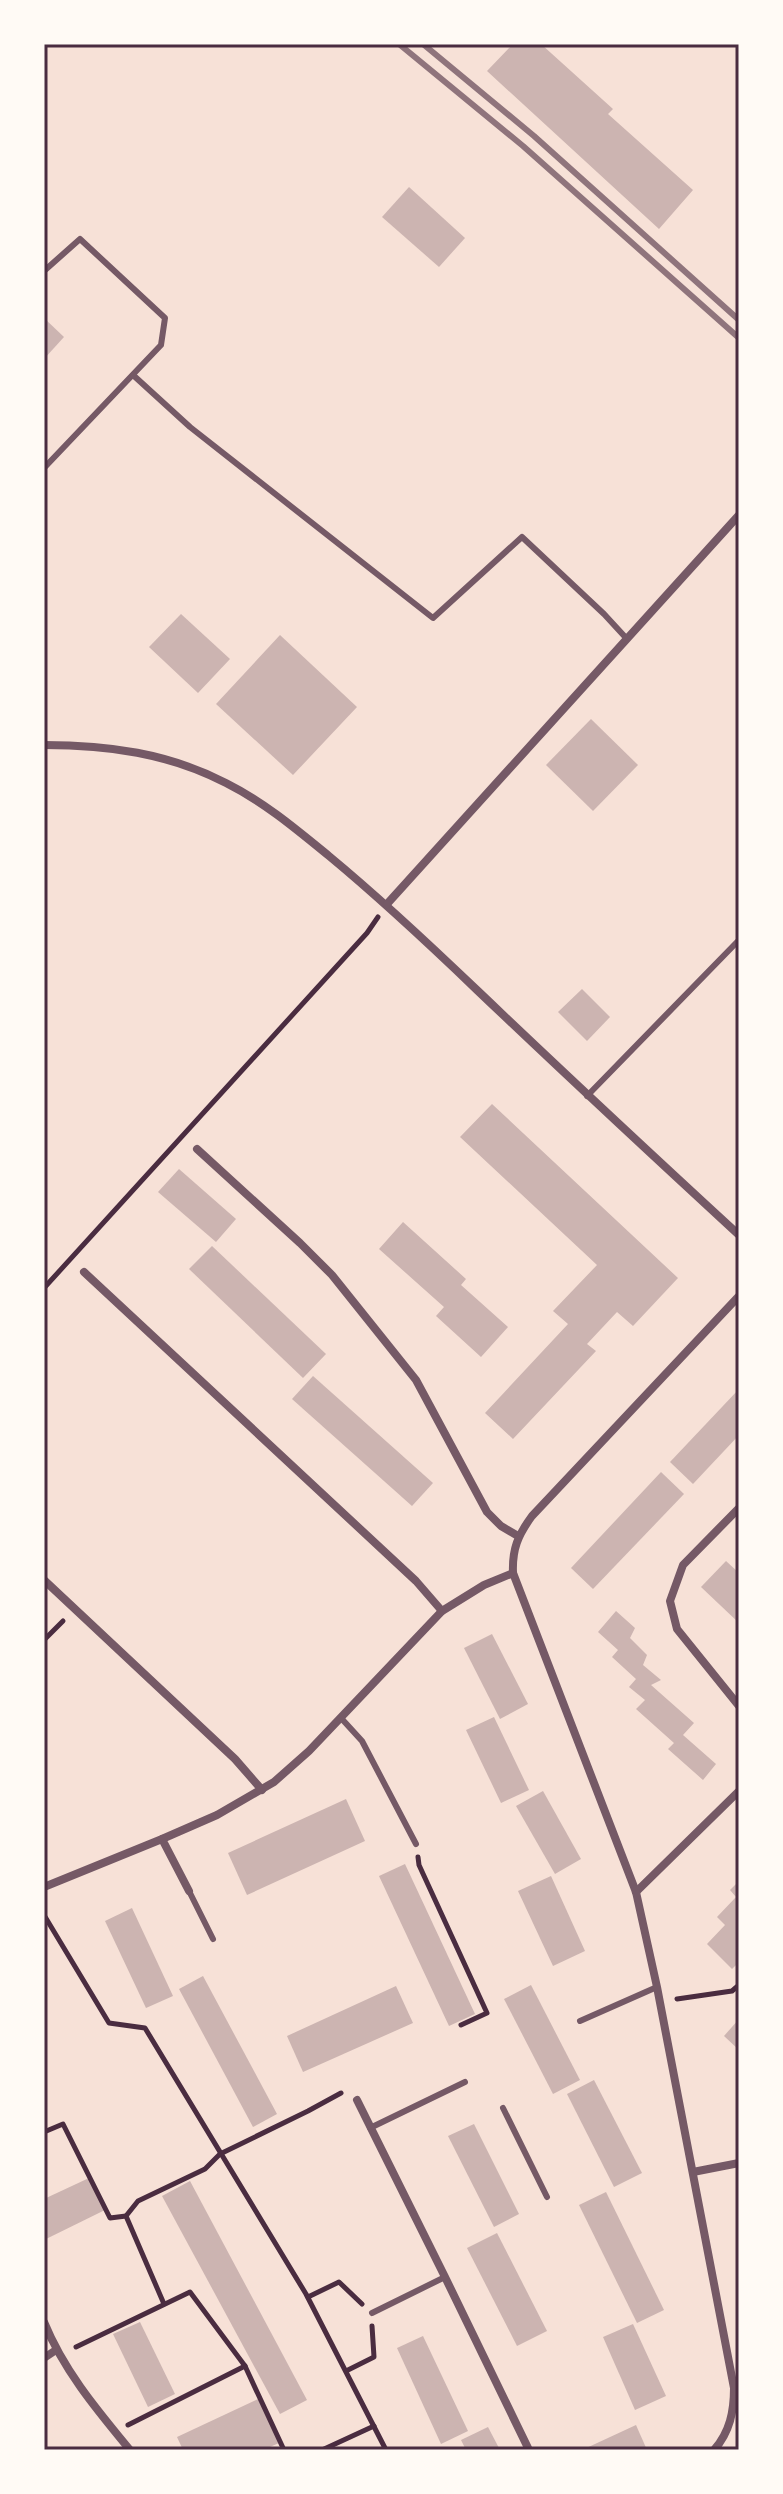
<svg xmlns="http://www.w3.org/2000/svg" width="783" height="2494" font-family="'Libre Baskerville',serif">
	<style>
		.building { fill: #ccb4b1 }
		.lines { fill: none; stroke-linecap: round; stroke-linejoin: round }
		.path { stroke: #4a2c40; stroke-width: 5 }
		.service { stroke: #755966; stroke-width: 6 }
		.minor { stroke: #755966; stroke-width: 8 }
		.rail { stroke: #8f747c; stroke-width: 6 }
		.neatline { fill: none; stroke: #4a2c40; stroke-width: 3 }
	</style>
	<rect width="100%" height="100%" fill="#f7e1d7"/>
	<g class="building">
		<polygon points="513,44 541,44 613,109 608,114 693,190 659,229 487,71"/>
		<polygon points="409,187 465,238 439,267 382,217"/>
		<polygon points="44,318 64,337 44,359"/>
		<polygon points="181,614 230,659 198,693 149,647"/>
		<polygon points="280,635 357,707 293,775 216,704"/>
		<polygon points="591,719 638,765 593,811 546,765"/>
		<polygon points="582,989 610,1017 587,1041 558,1012"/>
		<polygon points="492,1104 678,1278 633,1326 617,1312 587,1344 596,1351 513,1439 485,1413 568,1324 553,1311 597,1265 460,1137"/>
		<polygon points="179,1169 236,1219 216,1242 158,1192"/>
		<polygon points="403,1222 466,1279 461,1285 508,1327 481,1357 436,1316 444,1307 379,1249"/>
		<polygon points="212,1246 326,1354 303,1378 189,1269"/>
		<polygon points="313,1376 433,1483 412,1506 292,1399"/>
		<polygon points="739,1389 739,1435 693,1484 670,1462"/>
		<polygon points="661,1472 684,1494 593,1589 571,1568"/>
		<polygon points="726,1561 739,1573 739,1623 701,1587"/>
		<polygon points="616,1611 635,1628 630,1638 647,1655 643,1665 661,1680 651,1685 694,1723 683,1735 716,1764 703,1780 668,1749 674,1743 636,1709 645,1700 629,1687 636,1679 612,1657 618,1650 598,1632"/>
		<polygon points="492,1634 528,1704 500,1719 464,1648"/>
		<polygon points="494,1717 529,1790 501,1803 466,1730"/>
		<polygon points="543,1791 581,1859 555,1874 516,1806"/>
		<polygon points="346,1799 365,1841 247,1895 228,1853"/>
		<polygon points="405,1864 475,2014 449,2026 379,1876"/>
		<polygon points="551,1876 585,1951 553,1966 518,1891"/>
		<polygon points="739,1881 739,1962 732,1969 707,1944 725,1925 717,1917 736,1897 730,1890"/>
		<polygon points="132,1908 173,1996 146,2008 105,1921"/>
		<polygon points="203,1976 277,2114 253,2127 179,1989"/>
		<polygon points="531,1985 580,2080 553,2094 504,1999"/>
		<polygon points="396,1986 413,2023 303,2072 287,2036"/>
		<polygon points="739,2019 739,2050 724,2036"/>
		<polygon points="594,2080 642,2173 614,2187 567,2094"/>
		<polygon points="474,2124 519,2214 494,2227 448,2136"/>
		<polygon points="89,2178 105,2210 44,2240 44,2199"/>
		<polygon points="190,2181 307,2400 280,2414 162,2196"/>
		<polygon points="606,2192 664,2310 637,2323 579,2205"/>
		<polygon points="497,2233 547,2331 517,2346 467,2248"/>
		<polygon points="140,2322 175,2394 148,2407 113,2334"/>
		<polygon points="633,2324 666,2396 635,2410 603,2337"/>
		<polygon points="423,2336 468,2431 441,2444 397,2348"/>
		<polygon points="258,2399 279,2443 263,2450 183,2450 177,2437"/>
		<polygon points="636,2425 647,2450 582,2450"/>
		<polygon points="488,2427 500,2450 466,2450 461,2440"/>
	</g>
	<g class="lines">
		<g class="path">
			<polyline points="44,1288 367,933 378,917"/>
			<polyline points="44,1640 63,1621"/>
			<polyline points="418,1857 419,1865 487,2013 461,2025"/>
			<polyline points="44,1915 109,2023 145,2028 306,2294 386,2450"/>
			<polyline points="677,1999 732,1991 739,1985"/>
			<polyline points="44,2132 63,2124 110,2218 126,2216"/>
			<polyline points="308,2297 339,2282 362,2304"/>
			<polyline points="164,2304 126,2216 138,2201 205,2169 220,2154 308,2111 341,2093"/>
			<polyline points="76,2347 190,2292 245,2366"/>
			<polyline points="346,2371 374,2357 372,2326"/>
			<polyline points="128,2425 245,2366 284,2450"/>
			<polyline points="322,2450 374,2426"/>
		</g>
		<g class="service">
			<polyline points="44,271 80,239 165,318 161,345 44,468"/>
			<polyline points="133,375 190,427 433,618 522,537 604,614 627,639"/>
			<polyline points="587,1096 739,940"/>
			<polyline points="341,1718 362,1741 416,1844"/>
			<polyline points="189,1891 213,1939"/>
			<polyline points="580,2021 657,1987"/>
			<polyline points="503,2108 547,2197"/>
			<polyline points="370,2128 465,2082"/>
			<polyline points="372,2313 445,2277"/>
		</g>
		<g class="minor">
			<path d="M44,745C108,745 168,753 226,783C264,802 296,829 329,856C381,899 429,944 478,991C564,1073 651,1154 739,1235"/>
			<polyline points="387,904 739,515"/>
			<polyline points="197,1149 300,1243 332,1275 416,1380 487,1512 501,1526 518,1536"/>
			<polyline points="84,1272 416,1581 442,1611"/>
			<polyline points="739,1508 683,1565 670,1601 677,1629 739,1706"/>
			<polyline points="44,1580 235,1759 262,1790"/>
			<polyline points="44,1887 162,1839"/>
			<polyline points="189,1891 162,1839 217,1815 274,1782 309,1751 442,1611 484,1585 513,1573"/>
			<polyline points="636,1892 739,1791"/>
			<polyline points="357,2100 445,2277 529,2450"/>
			<polyline points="693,2172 739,2163"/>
			<path d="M44,2322C64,2371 97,2410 130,2450"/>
			<polyline points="44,2358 56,2350"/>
			<path d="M714,2450C730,2432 734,2411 734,2388L657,1987L636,1892L513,1573C512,1549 518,1535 532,1516L739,1296"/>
		</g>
		<g class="rail">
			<polyline points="399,44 523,146 739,338"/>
			<polyline points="423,44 534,136 739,320"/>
		</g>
	</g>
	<rect width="783" height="2494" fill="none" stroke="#fffaf5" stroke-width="92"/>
	<rect x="46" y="46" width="691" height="2402" class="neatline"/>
</svg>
